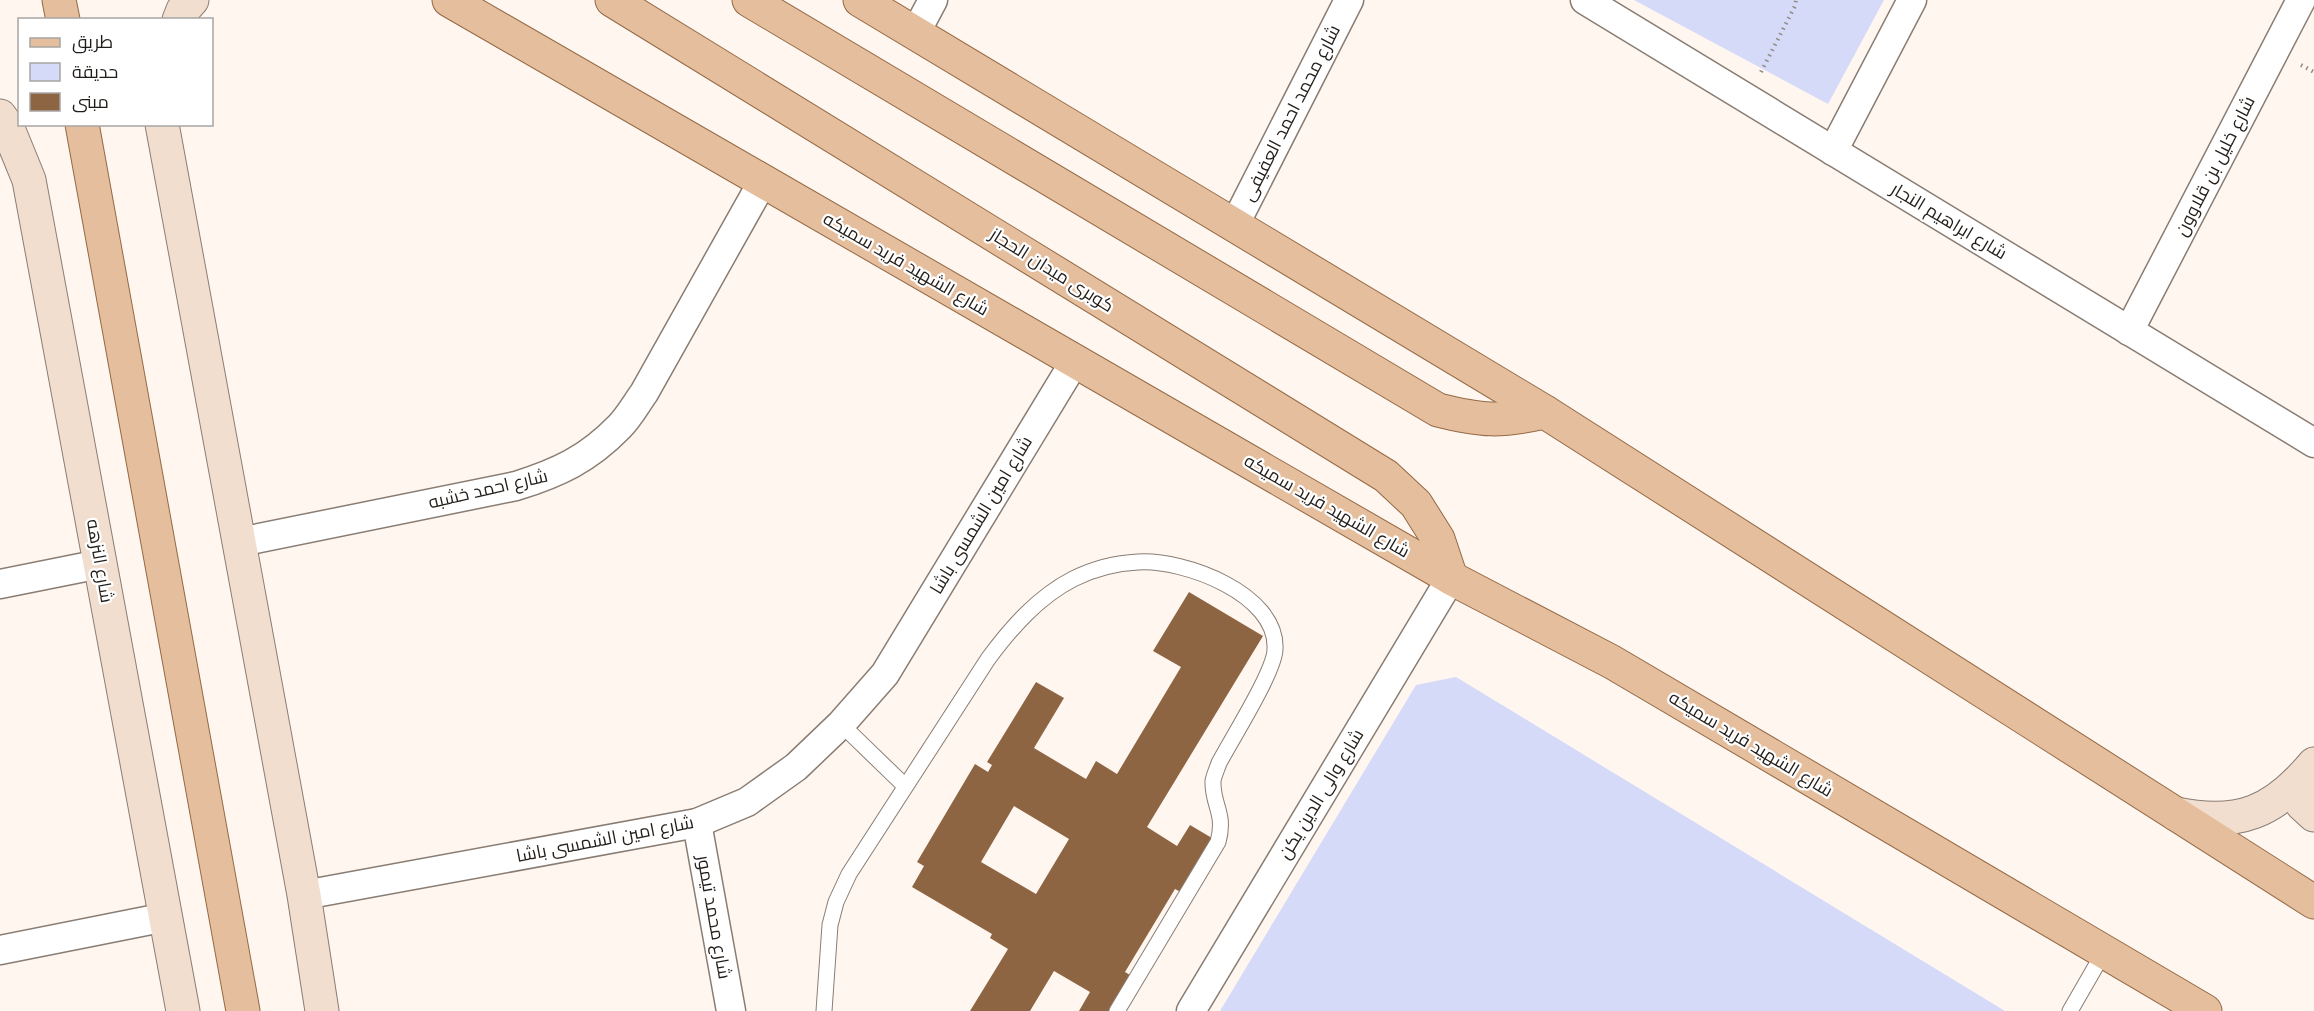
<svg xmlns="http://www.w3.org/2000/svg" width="2314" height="1011" font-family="'Space Grotesk',Cairo,sans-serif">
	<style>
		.green { fill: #d4daf8 }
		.building { fill: #8e6543; fill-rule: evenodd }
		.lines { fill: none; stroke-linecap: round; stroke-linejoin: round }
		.lane-casing { stroke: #897d73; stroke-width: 17 }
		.street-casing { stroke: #897d73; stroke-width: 31 }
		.secondary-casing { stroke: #897d73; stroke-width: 35 }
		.primary-casing { stroke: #946945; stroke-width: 35 }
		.path { stroke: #928b86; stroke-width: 4; stroke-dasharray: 1.5 4.5; stroke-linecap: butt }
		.lane { stroke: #fff; stroke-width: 15 }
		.street { stroke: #fff; stroke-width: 28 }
		.secondary { stroke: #f2dece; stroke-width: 33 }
		.primary { stroke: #e4be9d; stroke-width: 33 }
		.labels { text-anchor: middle; stroke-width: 4.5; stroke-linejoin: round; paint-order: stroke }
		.street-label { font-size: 18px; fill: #221d19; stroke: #fff }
	</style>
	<rect width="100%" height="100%" fill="#fff6f0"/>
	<g class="green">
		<polygon points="1634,0 1884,0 1828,104"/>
		<polygon points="1456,677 2005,1011 1220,1011 1416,685"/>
	</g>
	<path class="building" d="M1189,592L1263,636L1147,827L1177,846L1190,825L1222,844L1190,897L1175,889L1125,972L1142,982L1124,1011H1079L1090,992L1054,971L1030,1011H970L1008,949L990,938L992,934L912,887L924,866L917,862L975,764L988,772L992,765L987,762L1036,682L1064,698L1034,748L1086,779L1096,761L1117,774L1181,667L1153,651ZM1014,806L1069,839L1036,894L981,862Z"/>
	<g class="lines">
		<defs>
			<g id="lane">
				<polyline points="841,724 905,786"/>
				<path d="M824,1011L830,925L836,902L849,874L988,659C1011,628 1038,597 1073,579C1093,569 1116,563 1138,562C1184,559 1278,594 1275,649C1275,671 1231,740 1219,763C1217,769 1214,775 1213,781C1212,805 1226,813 1218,842L1117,1011"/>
				<polyline points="2070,1011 2104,952"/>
			</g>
			<g id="street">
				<polyline points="1585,0 2314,443"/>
				<polyline points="915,34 933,0"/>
				<polyline points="1833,151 1912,0"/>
				<polyline points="1234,226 1349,0"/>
				<polyline points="2129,331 2301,0"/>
				<path d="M240,542L516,486C558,473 588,459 619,427C629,417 636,404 644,393L763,181"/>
				<polyline points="0,584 100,564"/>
				<polyline points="697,823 731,1011"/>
				<polyline points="304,895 697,823 747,802 796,767 841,724 885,674 1075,361"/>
				<polyline points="0,950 166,917"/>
				<polyline points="1191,1011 1451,578"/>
			</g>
			<g id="secondary">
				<polyline points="179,20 183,10 192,0"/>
				<polyline points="0,116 7,126 29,180 183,1011"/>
				<polyline points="162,124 304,895 322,1011"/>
				<polyline points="2296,786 2302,804 2314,815"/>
				<path d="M2176,814C2239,827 2274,812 2314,764"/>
			</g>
			<g id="primary">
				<polyline points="59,0 63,20"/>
				<polyline points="449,0 1451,578 1612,662 2205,1011"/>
				<polyline points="612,0 1386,476 1416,504 1438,539 1451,578"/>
				<path d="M749,0L1438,410C1482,421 1500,422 1545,412"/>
				<polyline points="860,0 1545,412 2314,902"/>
				<polyline points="82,124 243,1011"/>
			</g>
		</defs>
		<use href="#lane" class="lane-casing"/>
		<use href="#street" class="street-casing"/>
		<use href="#secondary" class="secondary-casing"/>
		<use href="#primary" class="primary-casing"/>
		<g class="path">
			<polyline points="2301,65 2314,72"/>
			<polyline points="1761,72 1795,6 1796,0"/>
		</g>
		<use href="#lane" class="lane"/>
		<use href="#street" class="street"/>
		<use href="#secondary" class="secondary"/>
		<use href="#primary" class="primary"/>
	</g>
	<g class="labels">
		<g class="street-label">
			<text transform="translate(1291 113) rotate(-63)" y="6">شارع محمد احمد العفيفى</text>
			<text transform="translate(2215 166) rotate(-63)" y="6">شارع خليل بن قلاوون</text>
			<text transform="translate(1949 221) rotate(31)" y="6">شارع ابراهيم النجار</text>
			<text transform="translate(906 264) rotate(30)" y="6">شارع الشهيد فريد سميكه</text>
			<text transform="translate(1052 270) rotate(32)" y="6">كوبرى ميدان الحجاز</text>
			<text transform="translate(488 489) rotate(-13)" y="6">شارع احمد خشبه</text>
			<text transform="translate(1327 506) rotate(30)" y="6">شارع الشهيد فريد سميكه</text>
			<text transform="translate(981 515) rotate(-59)" y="6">شارع امين الشمسى باشا</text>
			<text transform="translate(100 561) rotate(80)" y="6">شارع النزهه</text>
			<text transform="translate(1751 744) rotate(31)" y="6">شارع الشهيد فريد سميكه</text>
			<text transform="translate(1321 794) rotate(-59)" y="6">شارع والى الدين يكن</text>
			<text transform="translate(605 839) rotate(-11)" y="6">شارع امين الشمسى باشا</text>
			<text transform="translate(714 917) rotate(80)" y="6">شارع محمد تيمور</text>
		</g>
	</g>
	<rect x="18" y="18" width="195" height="108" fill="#ffffff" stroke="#a7a5a3" stroke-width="1.5"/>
	<rect x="30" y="38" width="30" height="9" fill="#e4be9d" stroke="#a7a5a3" stroke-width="1.5"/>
	<text x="72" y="48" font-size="18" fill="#221d19">طريق</text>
	<rect x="30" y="63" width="30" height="18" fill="#d4daf8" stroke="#a7a5a3" stroke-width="1.5"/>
	<text x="72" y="78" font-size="18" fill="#221d19">حديقة</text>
	<rect x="30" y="93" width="30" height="18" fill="#8e6543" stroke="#a7a5a3" stroke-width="1.5"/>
	<text x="72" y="108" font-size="18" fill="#221d19">مبنى</text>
</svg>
